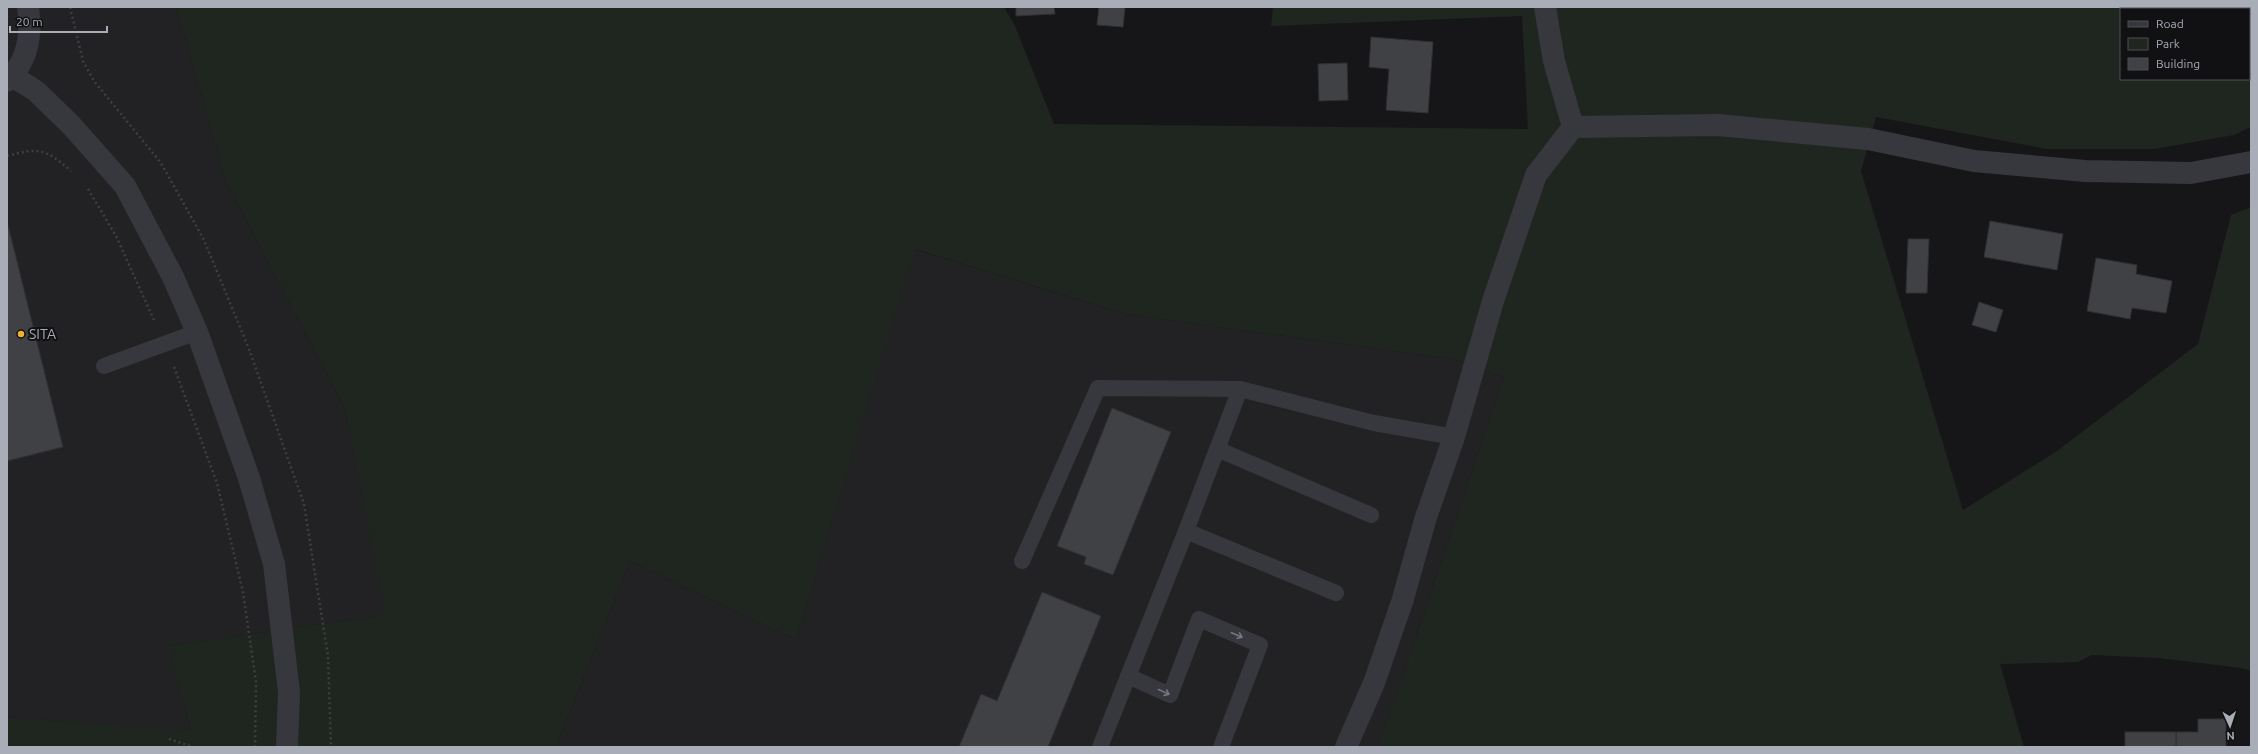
<svg xmlns="http://www.w3.org/2000/svg" width="2258" height="754" font-family="Ubuntu,sans-serif">
	<style>
		.built { fill: #222225 }
		.green { fill: #1e261f; fill-rule: evenodd }
		.building { fill: #404145; stroke: #303034 }
		.lines { fill: none; stroke-linecap: round; stroke-linejoin: round }
		.path { stroke: #3d3f44; stroke-width: 2.5; stroke-dasharray: 2 3; stroke-linecap: butt }
		.service { stroke: #37383d; stroke-width: 16 }
		.minor { stroke: #37383d; stroke-width: 22 }
		.oneway { stroke: #757881 }
		.poi-dot { fill: #f2b134; stroke: #111113; stroke-width: 1.5 }
		.labels { text-anchor: middle; stroke-width: 4; stroke-linejoin: round; paint-order: stroke }
		.poi-label { font-size: 14px; fill: #a8adb8; stroke: #111113; text-anchor: start }
	</style>
	<rect width="100%" height="100%" fill="#161618"/>
	<g class="built">
		<polygon points="7,7 176,7 225,180 345,409 386,615 168,646 191,731 7,717"/>
		<polygon points="914,249 1125,314 1453,359 1504,377 1378,747 556,747 630,561 796,640"/>
	</g>
	<path class="green" d="M176,7H1004L1015,26L1054,124L1528,129L1522,16L1271,26L1273,7H2251V127L2234,135L2154,149H2047L1876,117L1861,171L1963,510L2057,451L2198,344L2231,215L2251,207V671L2241,668L2159,658L2092,655L2078,662L2000,664L2024,747H1378L1504,377L1453,359L1125,314L915,249L796,640L630,561L556,747H7V717L191,730L167,646L385,615L345,409L225,180ZM2121,9H2249V79H2121Z"/>
	<g class="building">
		<polygon points="1016,7 1054,7 1055,14 1016,16"/>
		<polygon points="1099,7 1125,7 1123,27 1097,25"/>
		<polygon points="1371,37 1433,42 1428,113 1386,110 1389,69 1369,67"/>
		<polygon points="1347,63 1348,100 1319,101 1318,64"/>
		<polygon points="7,221 63,447 7,461"/>
		<polygon points="1990,221 2063,234 2057,270 1984,257"/>
		<polygon points="1908,239 1929,239 1927,293 1906,293"/>
		<polygon points="2096,258 2137,265 2136,274 2172,281 2166,313 2132,308 2130,319 2087,311"/>
		<polygon points="1979,302 2003,310 1996,332 1972,325"/>
		<polygon points="1112,408 1171,432 1113,575 1084,564 1086,557 1057,546"/>
		<polygon points="1042,592 1101,616 1048,747 959,747 981,694 997,701"/>
		<polygon points="2198,719 2226,719 2226,747 2176,747 2176,732 2198,732"/>
		<rect x="2125" y="732" width="51" height="15"/>
	</g>
	<g class="lines">
		<g class="path">
			<polyline points="70,7 83,61 94,81 161,163 204,240 249,349 304,504 328,656 331,747"/>
			<path d="M7,156C39,147 46,149 71,171"/>
			<polyline points="88,189 116,236 154,320"/>
			<polyline points="174,367 217,483 243,592 256,682 255,747"/>
			<polyline points="169,739 193,747"/>
		</g>
		<g class="service">
			<polyline points="104,366 197,332"/>
			<polyline points="1217,449 1371,515"/>
			<polyline points="1186,531 1336,593"/>
			<polyline points="1022,561 1098,388 1240,389 1374,423 1454,437"/>
			<polyline points="1128,676 1170,695 1199,619 1260,645 1221,747"/>
			<polyline points="1100,747 1186,531 1240,389"/>
		</g>
		<g class="minor">
			<polyline points="1545,7 1554,61 1573,127"/>
			<polyline points="12,76 36,91 71,125 125,186 173,277 197,332 249,478 274,564 289,692 287,747"/>
			<path d="M7,81C28,61 32,34 28,7"/>
			<polyline points="1346,747 1374,683 1402,602 1426,517 1454,437 1493,301 1536,175 1573,127 1718,125 1868,139 1974,161 2085,171 2191,173 2251,162"/>
		</g>
	</g>
	<defs><path id="oneway-shaft" d="M-6 0H5M1.5-3L5.5 0L1.5 3" fill="none" stroke-width="1.6" stroke-linecap="round" stroke-linejoin="round"/></defs>
	<g class="oneway">
		<use href="#oneway-shaft" transform="translate(1237 635) rotate(23)"/>
		<use href="#oneway-shaft" transform="translate(1164 692) rotate(25)"/>
	</g>
	<circle class="poi-dot" cx="21" cy="334" r="4"/>
	<g class="labels">
		<g class="poi-label">
			<text x="29" y="339">SITA</text>
		</g>
	</g>
	<rect width="2258" height="754" fill="none" stroke="#a8adb8" stroke-width="16"/>
	<rect x="2120" y="8" width="130" height="72" fill="#111113" stroke="#4d4f55"/>
	<rect x="2128" y="21" width="20" height="6" fill="#37383d" stroke="#4d4f55"/>
	<text x="2156" y="28" font-size="12" fill="#a8adb8">Road</text>
	<rect x="2128" y="38" width="20" height="12" fill="#1e261f" stroke="#4d4f55"/>
	<text x="2156" y="48" font-size="12" fill="#a8adb8">Park</text>
	<rect x="2128" y="58" width="20" height="12" fill="#404145" stroke="#4d4f55"/>
	<text x="2156" y="68" font-size="12" fill="#a8adb8">Building</text>
	<g transform="translate(2230 726) rotate(177)" stroke="#111113" stroke-width="3" paint-order="stroke">
	<path d="M0-3L7 15L0 10L-7 15Z" fill="#a8adb8"/>
	<text y="-6" font-size="11" font-weight="bold" text-anchor="middle" fill="#a8adb8">N</text>
	</g>
	<path d="M10 26v6h97v-6" fill="none" stroke="#a8adb8" stroke-width="2"/>
	<text x="16" y="26" font-size="12" fill="#a8adb8" stroke="#111113" stroke-width="3" paint-order="stroke">20 m</text>
</svg>
